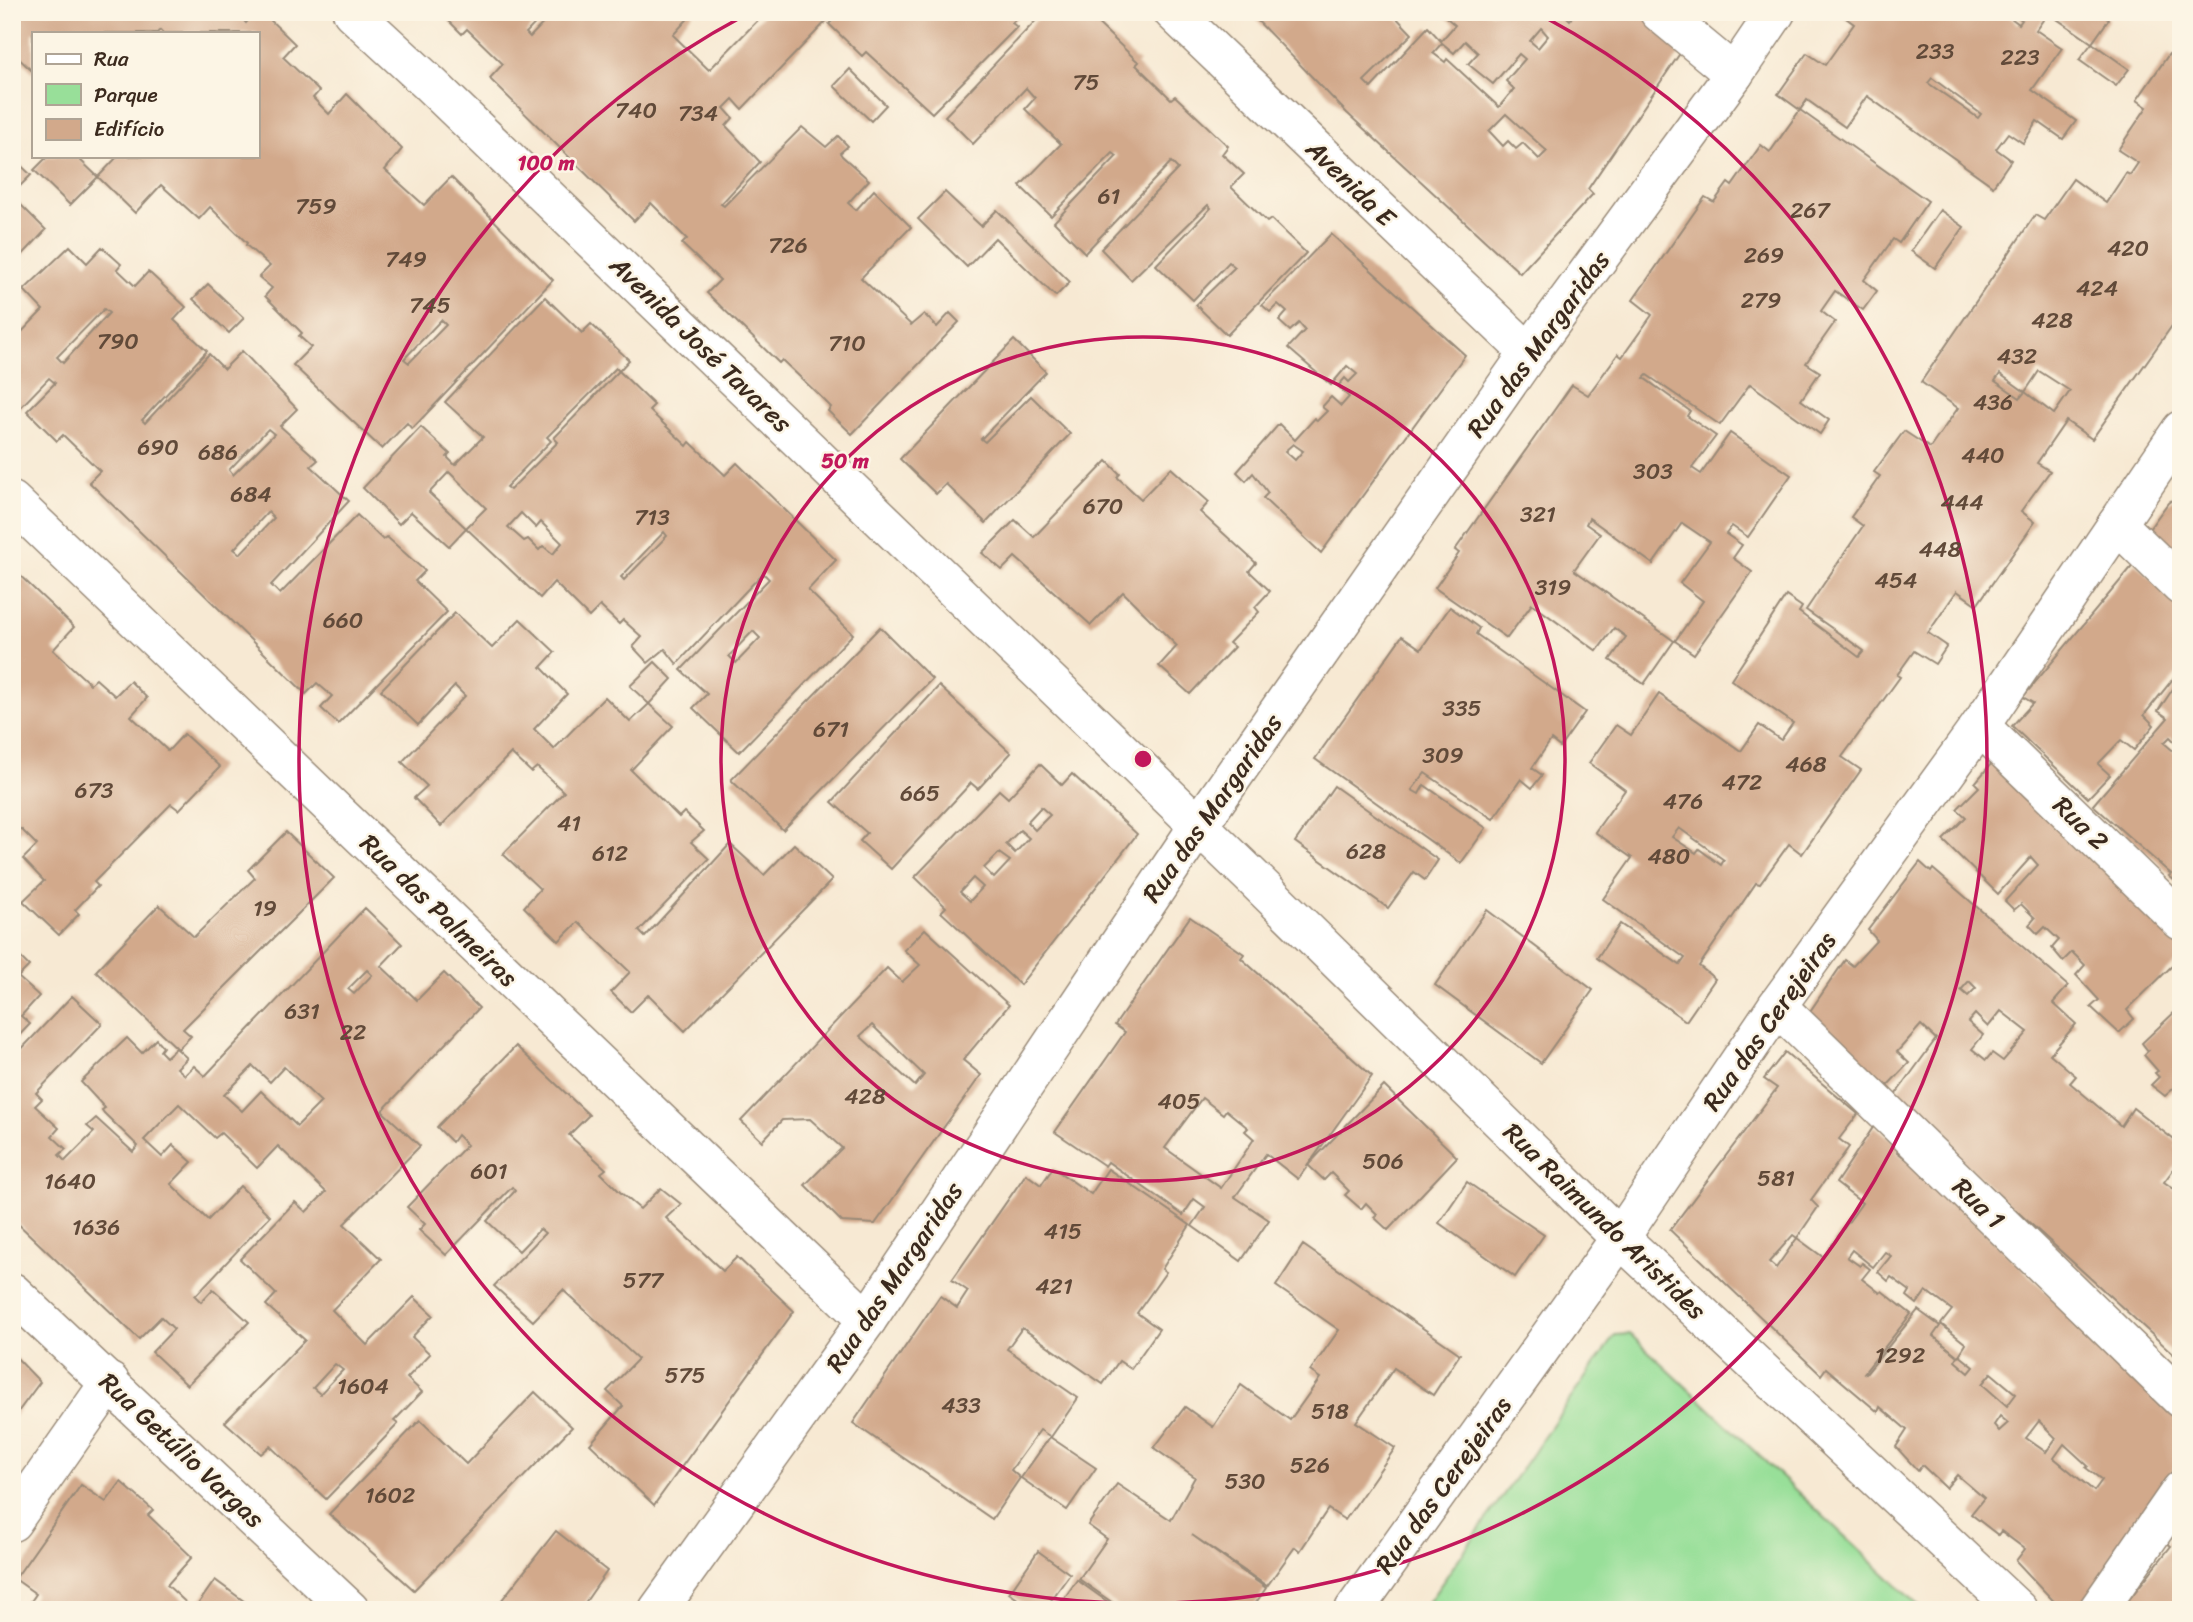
<svg xmlns="http://www.w3.org/2000/svg" width="2193" height="1622" font-family="Sriracha,sans-serif">
	<style>
		.green { fill: #98df99; stroke: #6a845c; stroke-width: 2 }
		.building { fill: #d2a98b; fill-rule: evenodd }
		.lines { fill: none; stroke-linecap: round; stroke-linejoin: round }
		.minor-casing { stroke: #998a78; stroke-width: 41 }
		.minor { stroke: #fff; stroke-width: 38 }
		.ring { fill: none; stroke: #c2185b; stroke-width: 3.5 }
		.labels { text-anchor: middle; stroke-width: 5; stroke-linejoin: round; paint-order: stroke }
		.number-label { font-size: 23px; fill: #614a39 }
		.street-label { font-size: 26px; fill: #3b2a1e; stroke: #fcf5e5 }
		.centre { fill: #c2185b; stroke: #fcf5e5; stroke-width: 3.5 }
		.ring-label { font-size: 21px; text-anchor: middle; font-weight: bold; fill: #c2185b; stroke: #fcf5e5; stroke-width: 5; stroke-linejoin: round; paint-order: stroke }
	</style>
	<rect width="100%" height="100%" fill="#fcf5e5"/>
	<filter id="ink" filterUnits="userSpaceOnUse"><feTurbulence type="fractalNoise" baseFrequency=".0143" numOctaves="2"/><feDisplacementMap in="SourceGraphic" scale="14" xChannelSelector="R" yChannelSelector="G"/><feConvolveMatrix kernelMatrix="1 2 1 2 8 2 1 2 1" color-interpolation-filters="sRGB"/></filter>
	<filter id="wash" filterUnits="userSpaceOnUse"><feTurbulence type="fractalNoise" baseFrequency=".00686" numOctaves="4" result="noise"/><feDisplacementMap in="SourceGraphic" scale="28" xChannelSelector="R" yChannelSelector="G"/><feGaussianBlur stdDeviation="1.57" result="paint"/><feColorMatrix in="noise" values="0 0 0 0 0 0 0 0 0 0 0 0 0 0 0 0 0 1.4 0 .05"/><feComposite in="paint" operator="in"/></filter>
	<g filter="url(#wash)">
		<rect width="100%" height="100%" fill="#f7e9d3"/>
		<polygon class="green" points="1630,1334 1923,1610 1423,1610 1615,1335"/>
		<g id="blocks">
			<g class="building">
				<path d="M12,12H235L246,23L256,12H262L295,44L283,57L319,91L313,98L329,114L347,94L402,149L385,170L424,205L451,177L553,280L412,429L407,423L382,449L293,365L311,347L299,336L302,333L265,296L272,288L259,277L270,266L246,245L247,243L210,207L199,219L161,185L135,213L98,177L70,205L34,170L48,156H76L98,177L118,156H257V33H163L160,30L157,33H33V72L12,52ZM441,320L446,325L409,363L404,359Z"/>
				<polygon points="440,12 546,12 526,33 530,37 554,12 694,12 673,35 709,70 766,12 835,12 742,109 733,99 724,108 733,118 726,126 760,162 721,204 724,206 802,127 826,147 838,136 848,146 840,153 842,156 869,180 848,203 856,210 874,190 911,227 861,278 911,325 924,314 937,327 950,313 959,322 852,434 828,411 831,407 820,396 782,360 779,363 707,293 720,280 682,244 687,239 651,203 634,221 491,80 490,78 503,64 467,29 462,34"/>
				<polygon points="841,12 1023,12 1012,23 1017,27 932,113 866,52 862,56 829,24"/>
				<polygon points="1044,12 1086,12 1136,60 1139,62 1136,65 1171,99 1175,96 1228,146 1222,154 1244,174 1231,187 1267,222 1271,219 1306,253 1227,335 1196,305 1235,267 1229,262 1193,300 1156,265 1211,208 1208,205 1131,280 1101,249 1178,169 1171,162 1085,253 1054,222 1117,156 1113,153 1051,216 1020,186 1061,144 1025,109 1035,98 1026,88 973,144 945,116"/>
				<path d="M1249,12H1391L1412,34L1364,81L1371,88L1428,27L1441,41L1455,25L1440,12H1562L1570,20L1576,12H1643L1685,46L1588,189L1593,194L1520,273L1347,113ZM1541,28L1548,36L1538,48L1530,41ZM1465,41L1478,53L1468,64L1493,84L1519,54L1525,59L1506,81L1514,89L1499,107L1447,59L1445,62L1433,53L1442,43L1454,53ZM1506,114L1547,151L1539,159L1523,143L1516,149L1508,141L1503,146L1489,131Z"/>
				<path d="M1838,12H2003L2019,24L2022,20L2011,12H2100L2109,19L2092,43L2048,13L2036,30L2062,48L2032,90L2076,121L2063,139L2037,121L2023,143L2008,133L1996,149L2011,160L1993,186L1867,96L1845,127L1807,100L1800,110L1778,94L1807,53L1825,65L1854,24ZM1932,78L1981,114L1978,118L1928,83Z"/>
				<polygon points="2092,43 2129,69 2116,86 2079,60"/>
				<path d="M2169,54L2181,62V313L2092,439L2066,421L2037,463L2050,471L2021,511L2035,522L1977,605L1957,591L1928,633L1947,646L1935,664L1914,651L1897,675L1900,677L1842,757L1861,770L1802,854L1789,844L1760,884L1756,883L1699,966L1715,979L1686,1021L1597,958L1620,924L1680,965L1685,958L1603,899L1632,858L1595,832L1625,790L1589,763L1616,725L1631,735L1659,694L1741,751L1759,725L1781,740L1793,723L1731,680L1786,596L1802,607L1799,612L1859,657L1864,651L1806,610L1863,526L1851,517L1880,476L1874,472L1904,431L1930,448L1958,408L1921,382L2035,215L2044,220L2073,179L2106,203L2126,173L2130,175L2138,163L2118,150L2147,107L2137,100ZM2039,371L2070,391L2054,414L2025,392ZM2000,374L2025,392L2020,398L1995,381ZM1679,828L1724,860L1721,865L1699,849L1696,853L1672,837Z"/>
				<polygon points="850,69 886,105 871,121 834,86"/>
				<polygon points="1800,110 1928,201 1899,243 1893,239 1864,280 1877,291 1863,310 1835,291 1821,311 1835,322 1806,363 1820,372 1801,400 1829,420 1820,434 1750,384 1720,425 1647,375 1644,378 1690,411 1687,416 1716,436 1692,468 1701,474 1730,433 1791,475 1748,537 1732,526 1726,534 1742,545 1733,558 1752,572 1694,654 1675,641 1703,601 1680,583 1710,542 1682,523 1653,564 1589,518 1586,524 1600,534 1574,570 1674,641 1644,684 1610,660 1626,637 1614,628 1597,651 1532,604 1507,638 1435,588 1459,553 1455,550 1572,385 1588,395 1618,354 1622,357 1652,315 1633,300 1705,197 1714,202 1728,183 1732,186 1761,145 1770,152"/>
				<polygon points="12,157 31,175 12,194"/>
				<polygon points="945,192 981,226 997,210 1070,282 1056,296 1054,295 995,238 967,267 918,219"/>
				<polygon points="12,196 46,230 12,266"/>
				<polygon points="1940,210 1964,227 1935,268 1911,251"/>
				<path d="M1331,234L1465,355L1321,553L1263,498L1268,493L1253,473L1246,481L1237,472L1279,424L1295,440L1315,418L1317,421L1327,411L1322,407L1331,397L1341,406L1349,397L1338,386L1345,378L1349,382L1357,374L1347,366L1331,385L1288,348L1305,330L1299,323L1290,331L1279,321L1287,312L1278,304L1270,312L1262,305ZM1293,444L1303,451L1295,460L1285,451Z"/>
				<path d="M70,246L87,263L102,247L121,264L117,269L135,286L148,272L151,274L186,307L174,320L207,351L142,420L145,423L209,354L224,369L242,351L297,409L280,426L318,460L311,466L349,501L271,585L280,594L357,515L383,540L387,537L425,571L415,581L447,612L338,724L321,708L332,696L317,683L306,694L89,482L100,471L63,435L57,441L27,411L55,383L49,378L16,412L12,408V342L43,310L24,290ZM104,309L109,313L63,363L57,357ZM268,429L274,434L233,475L229,470ZM268,512L274,518L240,554L234,549Z"/>
				<polygon points="208,284 244,318 229,333 193,299"/>
				<path d="M545,297L582,333L591,324L629,360L619,371L616,368L547,437L551,441L506,487L510,490L558,442L554,438L619,371L654,405L649,410L687,446L690,442L725,475L737,463L836,560L808,590L853,634L739,752L693,708L707,694L681,670L769,579L763,573L677,664L665,649L648,663L633,647L642,637L623,620L619,624L600,606L589,617L554,582L540,598L466,528L449,546L411,512L399,524L363,488L421,427L450,454L447,457L455,465L483,437L445,402ZM449,472L486,508L466,528L429,493ZM521,513L536,528L541,522L562,543L553,554L543,546L539,550L528,539L524,541L508,527ZM664,532L667,536L624,580L621,577ZM753,631L760,638L736,663L729,656Z"/>
				<polygon points="1014,340 1046,372 981,439 985,442 1031,396 1070,434 986,523 946,484 936,494 900,459"/>
				<polygon points="1107,461 1120,474 1117,477 1141,499 1171,468 1209,502 1200,512 1256,563 1249,571 1270,591 1255,607 1259,612 1229,643 1234,647 1190,694 1159,666 1177,646 1123,592 1091,625 1015,557 1002,570 982,553 1015,520 1034,537"/>
				<polygon points="2181,493 2181,576 2139,543 2168,503"/>
				<polygon points="2135,563 2181,607 2181,669 2144,715 2154,725 2134,750 2121,740 2098,764 2110,775 2088,798 2012,726 2033,703 2023,697"/>
				<polygon points="12,568 74,627 53,650 90,684 96,679 115,696 130,681 147,698 131,716 168,751 184,734 220,767 179,810 171,804 94,882 98,886 75,910 79,914 59,935 23,901 44,881 23,859 37,845 21,829 12,838 12,766 15,763 12,761"/>
				<polygon points="1450,607 1479,628 1476,634 1585,712 1560,747 1551,740 1532,768 1542,775 1532,788 1521,779 1493,819 1425,773 1412,790 1419,794 1424,785 1486,828 1461,863 1315,759 1402,636 1421,649"/>
				<polygon points="455,613 492,648 520,619 555,652 541,667 567,694 534,729 554,749 605,697 630,722 649,704 630,686 655,662 672,679 649,704 673,726 631,770 679,817 684,812 704,831 691,842 709,859 639,931 645,937 730,844 764,875 794,844 832,880 685,1031 650,996 648,995 631,1012 611,992 630,972 578,922 559,941 524,907 540,889 503,854 564,792 537,767 531,772 511,753 441,826 414,798 427,786 402,762 465,696 455,686 418,725 381,690"/>
				<polygon points="880,627 932,679 783,830 731,780"/>
				<polygon points="2181,677 2181,748 2170,737 2164,743 2179,756 2181,754 2181,886 2169,876 2171,874 2093,805 2168,718 2158,711"/>
				<polygon points="939,686 1011,753 978,789 971,783 891,869 860,841 867,833 832,802"/>
				<polygon points="2001,752 2181,944 2181,957 2127,1010 2134,1019 2119,1033 2091,1007 2099,1000 2076,975 2085,965 2072,952 2063,961 2052,948 2059,940 2045,927 2038,934 2029,925 2035,918 2021,904 2014,910 2005,901 2038,865 2031,857 1998,894 1943,840 1966,817 1957,809 1979,787 1975,783"/>
				<path d="M1040,764L1062,785L1072,774L1137,834L1020,985L941,912L946,907L915,877L999,790L1008,798ZM1041,807L1050,815L1035,830L1027,822ZM1020,830L1029,838L1015,853L1006,844ZM999,853L1010,861L994,878L984,868ZM973,878L983,887L970,901L960,892Z"/>
				<polygon points="1334,786 1438,860 1425,880 1414,872 1388,908 1295,842"/>
				<polygon points="286,832 334,878 183,1029 191,1036 178,1049 96,971 159,905 194,937 255,878 248,870"/>
				<path d="M1920,862L1931,872L1933,869L2068,986L2053,1003L2076,1024L2050,1054L2076,1076L2070,1083L2121,1126L2133,1108L2178,1143L2175,1147L2181,1151V1159L2164,1182L2181,1194V1361L1893,1098L1936,1039L1921,1025L1897,1052L1909,1063L1884,1089L1804,1020L1845,960L1853,966L1877,940L1868,930ZM1969,981L1976,988L1968,996L1961,990ZM2001,1011L2028,1032L2003,1061L1992,1053L1986,1060L1972,1049L1983,1035L1968,1022L1975,1014L1988,1027Z"/>
				<path d="M365,908L402,944L381,966L417,1000L444,973L479,1008L382,1111L420,1146L344,1224L381,1259L332,1310L367,1345L414,1297L433,1315L412,1337L430,1354L407,1378L422,1392L394,1421L398,1424L326,1499L270,1446L261,1454L225,1422L305,1340L266,1305L276,1294L240,1259L295,1202L306,1212L326,1192L278,1146L257,1168L221,1133L215,1138L179,1104L144,1140L162,1157L173,1145L192,1162L171,1184L208,1220L240,1186L270,1216L195,1296L201,1302L213,1289L249,1322L187,1385L152,1352L174,1329L161,1317L139,1339L12,1218V1059L72,996L102,1024L36,1093L42,1099L35,1106L59,1128L52,1136L66,1149L59,1155L65,1161L94,1132L87,1126L96,1118L133,1152L138,1146L104,1113L102,1110L105,1108L81,1082L127,1038L142,1053L156,1039L163,1047L160,1051L166,1057L176,1048L187,1058L177,1068L185,1075L194,1066L205,1076ZM367,970L372,975L354,994L348,989ZM253,1066L270,1082L284,1067L321,1102L297,1126L261,1091L242,1111L224,1095ZM335,1364L343,1370L320,1394L313,1388Z"/>
				<polygon points="1487,910 1593,990 1541,1063 1435,985"/>
				<path d="M1190,917L1244,954L1241,958L1372,1076L1298,1179L1266,1154L1235,1197L1269,1220L1241,1261L1192,1226L1205,1207L1194,1199L1183,1215L1108,1162L1105,1166L1055,1132L1125,1032L1115,1025ZM1202,1098L1223,1114L1226,1110L1248,1128L1245,1131L1254,1139L1221,1188L1165,1148Z"/>
				<path d="M925,929L1009,1005L963,1060L981,1075L875,1224L842,1222L805,1185L842,1148L810,1119L782,1120L762,1141L741,1121L887,968L902,982L920,965L904,950ZM872,1025L924,1075L915,1086L860,1036Z"/>
				<polygon points="12,949 29,966 18,977 39,996 21,1016 30,1024 12,1043"/>
				<polygon points="2181,1006 2181,1094 2174,1088 2165,1096 2151,1085 2159,1077 2155,1073 2158,1071 2144,1055 2148,1051 2142,1043"/>
				<polygon points="516,1046 589,1115 569,1135 606,1169 601,1173 620,1192 640,1209 661,1188 681,1204 666,1218 723,1271 737,1257 794,1311 654,1505 590,1444 623,1406 607,1391 638,1359 563,1290 533,1321 494,1286 545,1233 540,1229 519,1251 487,1221 515,1191 512,1187 446,1255 419,1230 425,1224 407,1207 467,1145 457,1135 452,1142 437,1127"/>
				<path d="M1785,1052L1858,1114L1839,1139L1849,1147L1811,1200L1818,1207L1797,1238L1823,1257L1852,1217L1862,1203L1836,1183L1874,1126L1901,1146L1897,1152L1925,1173L2168,1411L2181,1419V1458L2081,1610H2062L2016,1561L2025,1549L2001,1531L1998,1535L1971,1514L1984,1498L1957,1475L1946,1488L1922,1465L1918,1471L1896,1447L1907,1430L1880,1407L1878,1412L1826,1368L1821,1375L1670,1230L1777,1088L1764,1079ZM1793,1235L1797,1238L1776,1268L1769,1262ZM1852,1250L1873,1267L1885,1252L1891,1256L1878,1272L1888,1281L1891,1277L1910,1291L1907,1296L1917,1304L1926,1291L1952,1310L1941,1324L1966,1344L1959,1355L1974,1367L1969,1373L1955,1361L1958,1356L1933,1336L1940,1326L1918,1310L1866,1374L1864,1373L1911,1314L1882,1291L1880,1293L1862,1279L1870,1269L1862,1263L1860,1266L1847,1257ZM1991,1373L2016,1394L2007,1406L1982,1384ZM2000,1416L2008,1423L1999,1431L1994,1425ZM2039,1421L2056,1438L2046,1452L2026,1438ZM2064,1444L2088,1466L2086,1468L2102,1480L2094,1491L2054,1458Z"/>
				<polygon points="1384,1086 1457,1157 1388,1230 1374,1217 1377,1214 1366,1203 1361,1209 1345,1195 1349,1191 1331,1173 1324,1180 1308,1165"/>
				<polygon points="1053,1168 1091,1194 1108,1169 1190,1225 1162,1269 1166,1272 1137,1313 1159,1329 1131,1369 1119,1361 1103,1384 1022,1328 1007,1349 1078,1398 1051,1437 1040,1430 1011,1470 1020,1478 992,1519 853,1423 940,1296 957,1308 968,1291 952,1280 1026,1174 1041,1185"/>
				<polygon points="1467,1182 1544,1235 1515,1277 1439,1223"/>
				<polygon points="1303,1245 1460,1354 1433,1395 1394,1368 1356,1422 1395,1448 1345,1520 1328,1509 1300,1551 1295,1547 1267,1586 1192,1535 1266,1588 1251,1610 1123,1610 1079,1579 1107,1539 1088,1525 1117,1484 1171,1520 1195,1477 1154,1448 1185,1407 1213,1427 1241,1385 1290,1420 1320,1378 1310,1371 1339,1330 1276,1286"/>
				<polygon points="12,1353 40,1382 12,1420"/>
				<polygon points="535,1392 572,1427 414,1590 329,1514 420,1420 466,1464"/>
				<polygon points="1050,1437 1096,1468 1067,1510 1021,1478"/>
				<polygon points="121,1482 153,1510 148,1515 192,1557 167,1585 194,1610 215,1580 256,1610 25,1610 36,1594 15,1579 81,1485 106,1502"/>
				<polygon points="2181,1525 2181,1568 2178,1572 2181,1575 2181,1610 2121,1610 2171,1546 2167,1543"/>
				<polygon points="556,1531 607,1571 580,1610 494,1610"/>
				<polygon points="1038,1551 1070,1574 1044,1610 1033,1610 1009,1593"/>
				<polygon points="1077,1580 1119,1610 1056,1610"/>
			</g>
		</g>
	</g>
	<g filter="url(#ink)">
		<use href="#blocks" fill-opacity="0" stroke="#998a78" stroke-width="2"/>
		<g class="lines">
			<defs>
				<g id="minor">
					<polyline points="352,12 429,83 1248,873 1620,1238 2018,1610"/>
					<polyline points="1173,12 1529,353"/>
					<polyline points="1659,12 1734,74"/>
					<polyline points="12,501 867,1320"/>
					<polyline points="2117,524 2181,586"/>
					<polyline points="1980,726 2181,921"/>
					<polyline points="1777,1006 2181,1399"/>
					<polyline points="12,1292 350,1610"/>
					<polyline points="12,1522 110,1382"/>
					<polyline points="658,1610 867,1320 1199,825 1529,353 1734,74 1776,12"/>
					<polyline points="1354,1610 1620,1238 1777,1006 1980,726 2181,430"/>
					<polyline points="2098,1610 2181,1490"/>
				</g>
			</defs>
			<use href="#minor" class="minor-casing"/>
			<use href="#minor" class="minor"/>
		</g>
	</g>
	<g class="ring">
		<circle cx="1143" cy="759" r="422"/>
		<path d="M1539 14A844 844 0 1 1 747 14"/>
	</g>
	<g class="labels">
		<g class="number-label">
			<text x="1935" y="59">233</text>
			<text x="2020" y="65">223</text>
			<text x="1086" y="90">75</text>
			<text x="636" y="118">740</text>
			<text x="698" y="121">734</text>
			<text x="1109" y="204">61</text>
			<text x="316" y="214">759</text>
			<text x="1810" y="218">267</text>
			<text x="788" y="253">726</text>
			<text x="2128" y="256">420</text>
			<text x="1764" y="263">269</text>
			<text x="406" y="267">749</text>
			<text x="2097" y="296">424</text>
			<text x="1761" y="308">279</text>
			<text x="430" y="313">745</text>
			<text x="2052" y="328">428</text>
			<text x="118" y="349">790</text>
			<text x="847" y="351">710</text>
			<text x="2017" y="364">432</text>
			<text x="1993" y="410">436</text>
			<text x="158" y="455">690</text>
			<text x="218" y="460">686</text>
			<text x="1983" y="463">440</text>
			<text x="1653" y="479">303</text>
			<text x="251" y="502">684</text>
			<text x="1962" y="510">444</text>
			<text x="1103" y="514">670</text>
			<text x="1538" y="522">321</text>
			<text x="652" y="525">713</text>
			<text x="1940" y="557">448</text>
			<text x="1896" y="588">454</text>
			<text x="1553" y="595">319</text>
			<text x="343" y="628">660</text>
			<text x="1462" y="716">335</text>
			<text x="831" y="737">671</text>
			<text x="1443" y="763">309</text>
			<text x="1806" y="772">468</text>
			<text x="1742" y="790">472</text>
			<text x="94" y="798">673</text>
			<text x="920" y="801">665</text>
			<text x="1683" y="809">476</text>
			<text x="569" y="831">41</text>
			<text x="1366" y="859">628</text>
			<text x="610" y="861">612</text>
			<text x="1669" y="864">480</text>
			<text x="265" y="916">19</text>
			<text x="302" y="1019">631</text>
			<text x="353" y="1040">22</text>
			<text x="865" y="1104">428</text>
			<text x="1179" y="1109">405</text>
			<text x="1383" y="1169">506</text>
			<text x="489" y="1179">601</text>
			<text x="1776" y="1186">581</text>
			<text x="70" y="1189">1640</text>
			<text x="96" y="1235">1636</text>
			<text x="1063" y="1239">415</text>
			<text x="643" y="1288">577</text>
			<text x="1054" y="1294">421</text>
			<text x="1900" y="1363">1292</text>
			<text x="685" y="1383">575</text>
			<text x="363" y="1394">1604</text>
			<text x="961" y="1413">433</text>
			<text x="1330" y="1419">518</text>
			<text x="1310" y="1473">526</text>
			<text x="1245" y="1489">530</text>
			<text x="390" y="1503">1602</text>
		</g>
		<g class="street-label">
			<text transform="translate(1351 183) rotate(44)" y="9">Avenida E</text>
			<text transform="translate(701 344) rotate(44)" y="9">Avenida José Tavares</text>
			<text transform="translate(1538 344) rotate(-54)" y="9">Rua das Margaridas</text>
			<text transform="translate(1212 808) rotate(-55)" y="9">Rua das Margaridas</text>
			<text transform="translate(2081 823) rotate(44)" y="9">Rua 2</text>
			<text transform="translate(439 910) rotate(44)" y="9">Rua das Palmeiras</text>
			<text transform="translate(1769 1021) rotate(-55)" y="9">Rua das Cerejeiras</text>
			<text transform="translate(1979 1203) rotate(44)" y="9">Rua 1</text>
			<text transform="translate(1605 1221) rotate(44)" y="9">Rua Raimundo Aristides</text>
			<text transform="translate(894 1277) rotate(-56)" y="9">Rua das Margaridas</text>
			<text transform="translate(182 1450) rotate(43)" y="9">Rua Getúlio Vargas</text>
			<text transform="translate(1443 1485) rotate(-54)" y="9">Rua das Cerejeiras</text>
		</g>
	</g>
	<circle cx="1143" cy="759" r="10" class="centre"/>
	<g class="ring-label">
		<text x="546" y="170">100 m</text>
		<text x="845" y="468">50 m</text>
	</g>
	<rect width="2193" height="1622" fill="none" stroke="#fcf5e5" stroke-width="42"/>
	<rect x="32" y="32" width="228" height="126" fill="#fcf5e5" stroke="#afa495" stroke-width="2"/>
	<rect x="46" y="54" width="35" height="10" fill="#ffffff" stroke="#afa495" stroke-width="2"/>
	<text x="94" y="66" font-size="21" fill="#3b2a1e">Rua</text>
	<rect x="46" y="84" width="35" height="21" fill="#98df99" stroke="#afa495" stroke-width="2"/>
	<text x="94" y="102" font-size="21" fill="#3b2a1e">Parque</text>
	<rect x="46" y="119" width="35" height="21" fill="#d2a98b" stroke="#afa495" stroke-width="2"/>
	<text x="94" y="136" font-size="21" fill="#3b2a1e">Edifício</text>
</svg>
